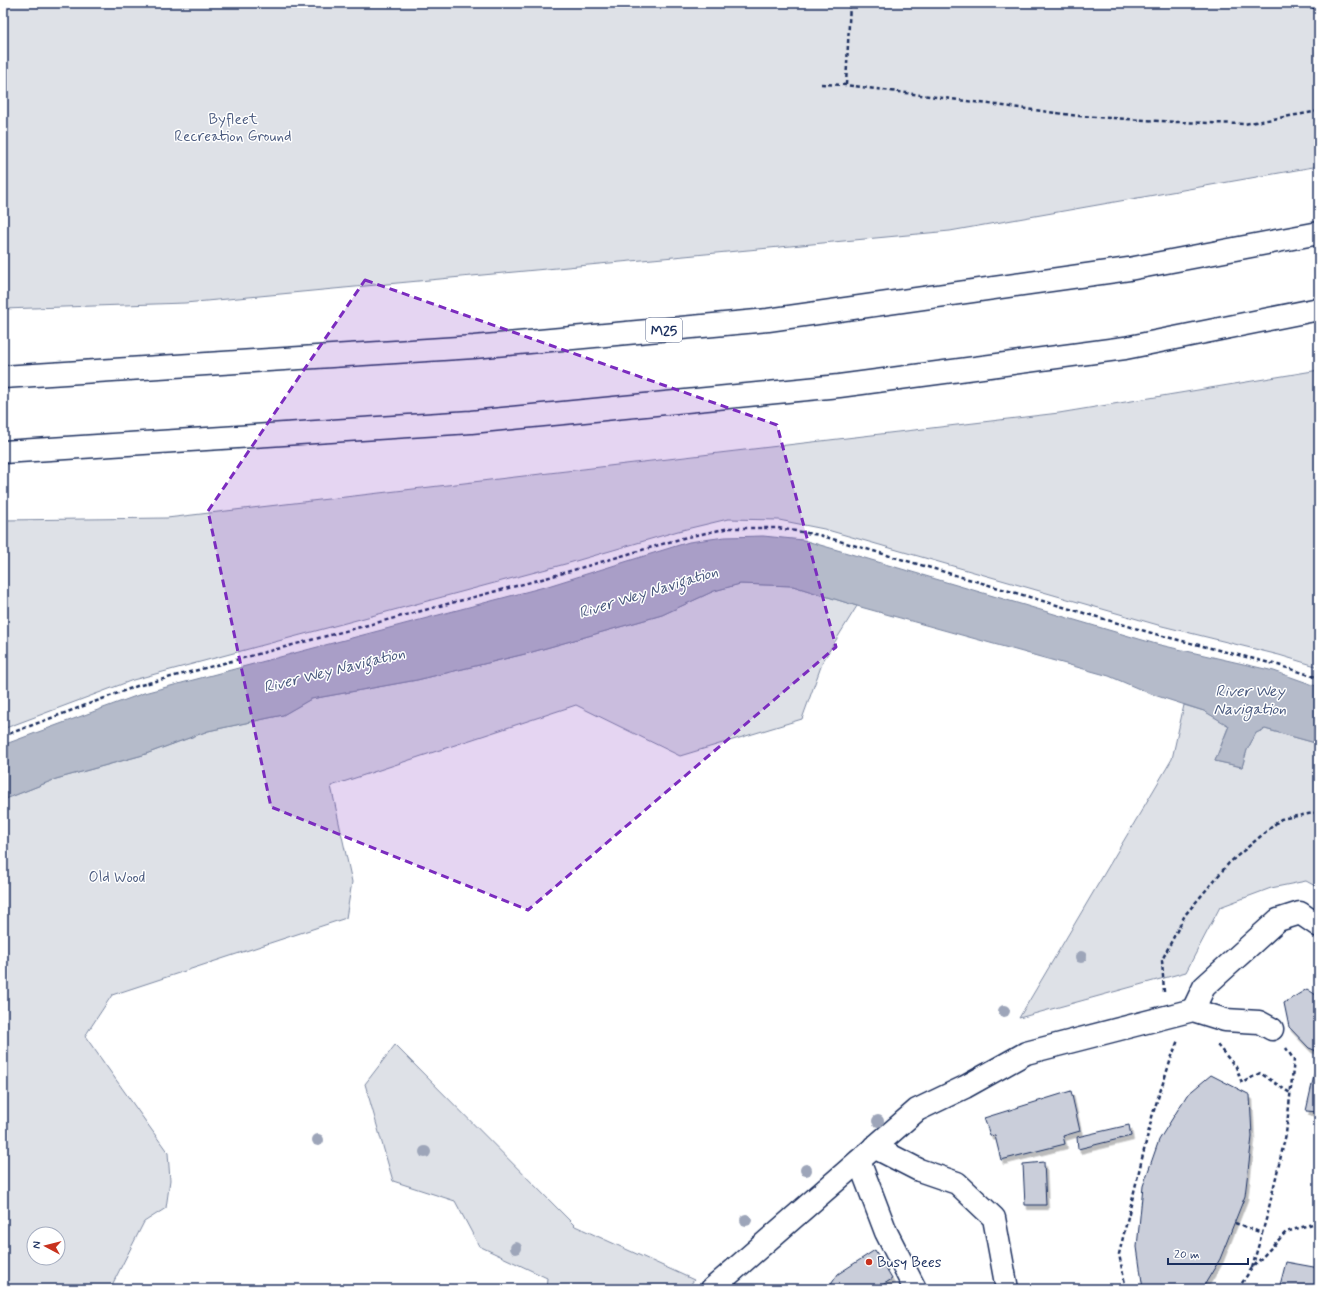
<svg xmlns="http://www.w3.org/2000/svg" width="1322" height="1292" font-family="Mynerve,sans-serif">
	<style>
		.green { fill: #dee1e7; stroke: #7c88a2; fill-rule: evenodd }
		.water { fill: #b5bbca; stroke: #77839f }
		.building { fill: #caceda; stroke: #1b2f5e; filter: url(#shadow) }
		.lines { fill: none; stroke-linecap: round; stroke-linejoin: round }
		.minor-casing { stroke: #1b2f5e; stroke-width: 25 }
		.highway-casing { stroke: #1b2f5e; stroke-width: 25 }
		.path { stroke: #1b2f5e; stroke-width: 2.5; stroke-dasharray: 4 3; stroke-linecap: butt }
		.minor { stroke: #fff; stroke-width: 22 }
		.highway { stroke: #fff; stroke-width: 22 }
		.tree { fill: #9da5b9 }
		.marked { fill: #7b2cbf; fill-opacity: 0.2; stroke: #7b2cbf; stroke-width: 3; stroke-dasharray: 8 5; stroke-linejoin: round }
		.poi-dot { fill: #c8321e; stroke: #fff; stroke-width: 1.5 }
		.labels { text-anchor: middle; stroke-width: 3; stroke-linejoin: round; paint-order: stroke }
		.shield { fill: #fff; stroke: #5f6d8e; stroke-width: 1 }
		.shield-label { font-size: 14px; font-weight: bold; fill: #1b2f5e }
		.park-label { font-size: 15px; fill: #4c5c80; stroke: #fff }
		.poi-label { font-size: 15px; fill: #1b2f5e; stroke: #fff; text-anchor: start }
		.water-label { font-size: 16px; font-style: italic; fill: #49597e; stroke: #fff }
	</style>
	<defs>
		<filter id="shadow"><feDropShadow dx="2.5" dy="4.5" stdDeviation="0" flood-color="#0004"/></filter>
	</defs>
	<rect width="100%" height="100%" fill="#fff"/>
	<filter id="ink" filterUnits="userSpaceOnUse"><feTurbulence type="fractalNoise" baseFrequency=".025" numOctaves="2"/><feDisplacementMap in="SourceGraphic" scale="8" xChannelSelector="R" yChannelSelector="G"/><feConvolveMatrix kernelMatrix="1 2 1 2 8 2 1 2 1" color-interpolation-filters="sRGB"/></filter>
	<g filter="url(#ink)">
		<g class="green">
			<polygon points="3,3 1319,3 1319,166 950,231 185,303 3,309"/>
			<polygon points="1319,370 1319,667 1279,655 1158,625 824,529 779,520 728,519 678,531 569,563 133,680 3,729 3,520 167,518 1059,413"/>
			<path d="M740,584L793,586L857,606L823,661L802,719L680,756L576,705L331,786L352,882L346,918L112,995L85,1036L168,1153L170,1180L166,1208L144,1222L110,1289H3V800L56,779L143,755L208,731L283,715L311,699L417,680L525,654L662,615L714,591ZM34,1234H58V1258H34Z"/>
			<polygon points="1184,705 1204,711 1229,725 1215,761 1242,767 1247,750 1256,733 1265,729 1319,744 1319,888 1306,881 1271,888 1220,907 1186,972 1019,1018 1172,759"/>
			<polygon points="395,1045 575,1226 694,1280 687,1289 546,1289 547,1278 479,1246 455,1201 393,1181 365,1084"/>
		</g>
		<polygon class="water" points="763,536 803,540 834,549 1156,644 1274,671 1319,687 1319,744 1265,729 1256,733 1247,750 1242,767 1215,761 1229,726 1204,711 1151,694 1109,676 857,606 793,586 740,584 714,591 662,615 525,654 417,680 311,699 283,715 208,731 143,755 56,779 3,800 3,745 144,693 548,586 689,542 725,537"/>
		<g class="building">
			<polygon points="1307,989 1319,997 1319,1052 1309,1048 1289,1027 1284,1003"/>
			<polygon points="1317,1062 1319,1062 1319,1112 1306,1111"/>
			<polygon points="1211,1075 1250,1095 1252,1137 1245,1196 1220,1259 1202,1289 1143,1289 1137,1247 1143,1186 1159,1140 1187,1095"/>
			<polygon points="1071,1091 1080,1131 1063,1136 1065,1144 1001,1160 995,1136 990,1135 984,1118"/>
			<polygon points="1129,1125 1131,1136 1078,1149 1077,1137"/>
			<polygon points="1044,1162 1046,1205 1025,1205 1023,1164"/>
			<polygon points="875,1250 892,1279 876,1289 828,1289 838,1274"/>
			<polygon points="1286,1262 1319,1268 1319,1289 1279,1289"/>
		</g>
		<g class="lines">
			<defs>
				<g id="minor">
					<polyline points="1193,1010 1204,987 1278,920 1300,913 1319,926"/>
					<polyline points="874,1147 919,1170 957,1183 994,1218 1007,1289"/>
					<polyline points="859,1161 886,1232 915,1289"/>
					<polyline points="712,1289 917,1110 965,1087 1026,1053 1193,1010 1225,1020 1259,1022 1272,1029"/>
				</g>
				<g id="highway">
					<polyline points="3,377 474,347 768,320 1129,269 1319,233"/>
					<polyline points="3,452 471,422 839,386 1125,348 1319,309"/>
				</g>
			</defs>
			<use href="#minor" class="minor-casing"/>
			<use href="#highway" class="highway-casing"/>
			<g class="path">
				<polyline points="1270,3 1319,8"/>
				<polyline points="821,84 846,85 1079,116 1176,122 1244,124 1319,111"/>
				<polyline points="846,85 850,3"/>
				<polyline points="3,736 137,686 546,578 683,538 729,528 778,528 819,535 1155,634 1278,665 1319,678"/>
				<polyline points="1164,992 1162,960 1185,915 1229,863 1281,819 1319,812"/>
				<polyline points="1217,1045 1236,1067 1242,1083 1260,1073 1290,1093"/>
				<polyline points="1235,1223 1262,1233"/>
				<polyline points="1252,1268 1267,1216 1286,1134 1294,1060 1286,1048"/>
				<polyline points="1126,1289 1119,1254 1153,1113 1172,1056 1178,1040"/>
				<polyline points="1238,1289 1252,1268 1286,1232 1319,1222"/>
			</g>
			<use href="#minor" class="minor"/>
			<use href="#highway" class="highway"/>
		</g>
		<g class="tree">
			<circle cx="1081" cy="957" r="6"/>
			<circle cx="1004" cy="1011" r="6"/>
			<circle cx="878" cy="1121" r="6"/>
			<circle cx="318" cy="1140" r="6"/>
			<circle cx="425" cy="1152" r="6"/>
			<circle cx="806" cy="1170" r="6"/>
			<circle cx="746" cy="1220" r="6"/>
			<circle cx="516" cy="1248" r="6"/>
		</g>
	</g>
	<path class="marked" d="M365,280L777,425L836,647L528,910L271,807L208,511Z"/>
	<circle class="poi-dot" cx="869" cy="1262" r="4"/>
	<g class="labels">
		<rect class="shield" x="646" y="318" width="36" height="24" rx="3"/>
		<g class="shield-label">
			<text x="664" y="335">M25</text>
		</g>
		<g class="park-label">
			<text x="233" y="124">Byfleet<tspan x="233" dy="17">Recreation Ground</tspan></text>
			<text x="117" y="882">Old Wood</text>
		</g>
		<g class="poi-label">
			<text x="877" y="1267">Busy Bees</text>
		</g>
		<g class="water-label">
			<text transform="translate(648 591) rotate(-17)" y="6">River Wey Navigation</text>
			<text transform="translate(334 669) rotate(-14)" y="6">River Wey Navigation</text>
			<text x="1250" y="696">River Wey<tspan x="1250" dy="18">Navigation</tspan></text>
		</g>
	</g>
	<rect width="1322" height="1292" fill="none" stroke="#fff" stroke-width="16"/>
	<rect x="8" y="8" width="1306" height="1276" fill="none" stroke="#1b2f5e" stroke-width="1.5" filter="url(#ink)"/>
	<g transform="translate(46 1246) rotate(277)"><circle r="19" fill="#ffffff" stroke="#a4acbf"/>
	<path d="M0-3L7 15L0 10L-7 15Z" fill="#c8321e"/>
	<text y="-6" font-size="11" font-weight="bold" text-anchor="middle" fill="#1b2f5e">N</text>
	</g>
	<path d="M1168 1258v6h80v-6" fill="none" stroke="#1b2f5e" stroke-width="2"/>
	<text x="1174" y="1258" font-size="12" fill="#1b2f5e" stroke="#ffffff" stroke-width="3" paint-order="stroke">20 m</text>
</svg>
